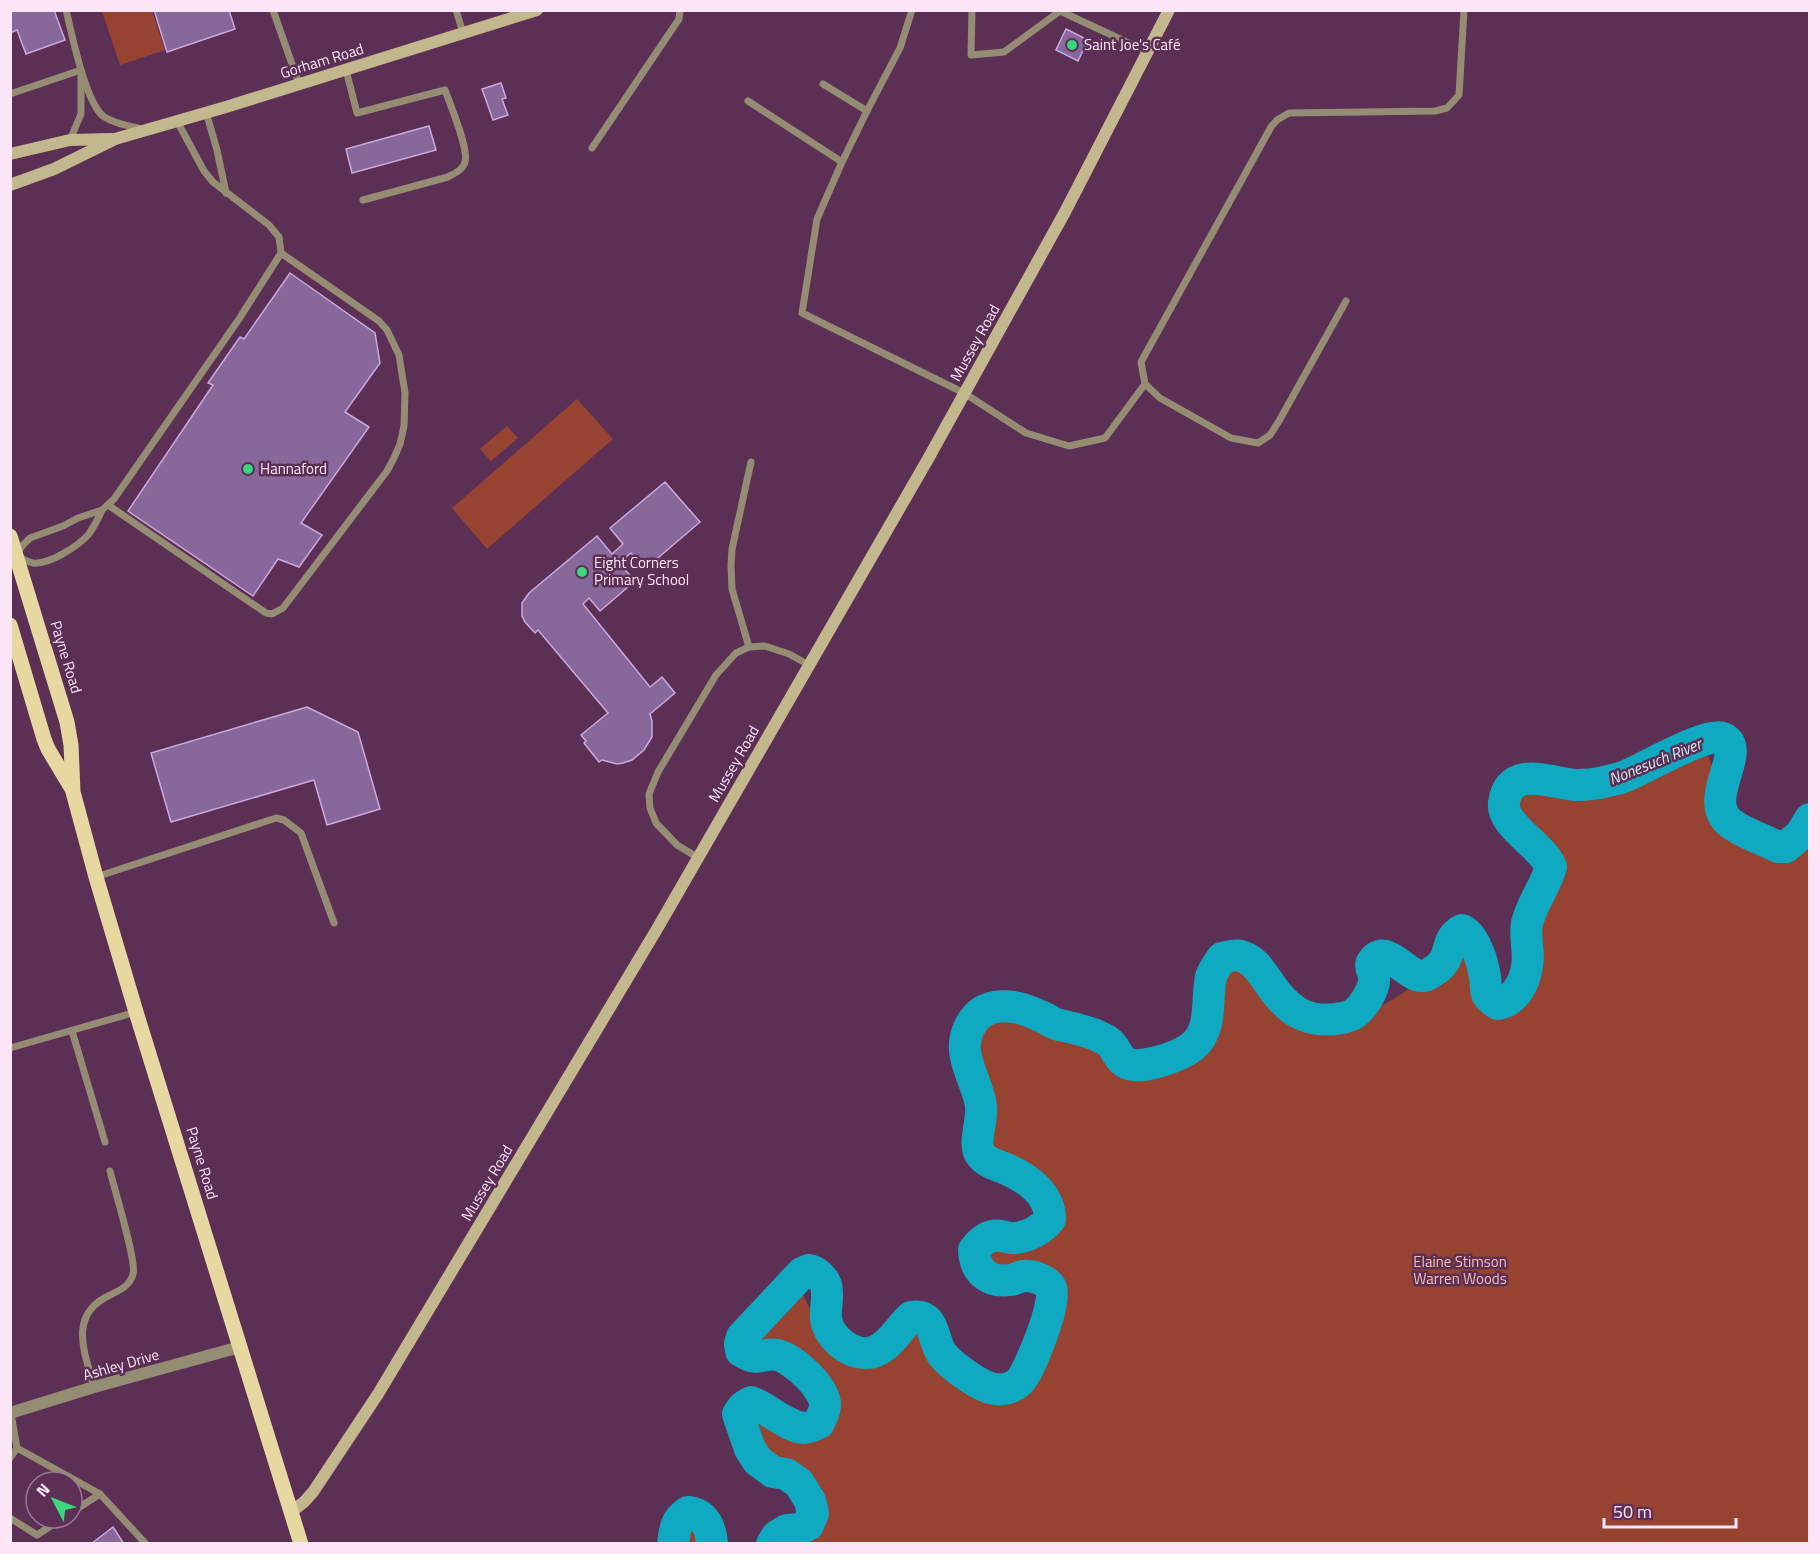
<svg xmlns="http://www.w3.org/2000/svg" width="1820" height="1554" font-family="'Titillium Web',sans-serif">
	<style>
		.green { fill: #974332 }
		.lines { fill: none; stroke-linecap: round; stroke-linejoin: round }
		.river { stroke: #0fa9c2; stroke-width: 32 }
		.building { fill: #88679a; stroke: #cba8de; stroke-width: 1.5 }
		.lane { stroke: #958d73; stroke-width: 7 }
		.street { stroke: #958d73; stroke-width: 12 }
		.secondary { stroke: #c3b78d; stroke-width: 12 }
		.primary { stroke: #e7d7a1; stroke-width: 15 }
		.poi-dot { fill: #3ad77f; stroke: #5c2f55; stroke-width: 2 }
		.labels { text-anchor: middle; stroke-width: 5; stroke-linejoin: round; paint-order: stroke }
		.poi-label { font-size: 15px; fill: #fce5f7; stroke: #5c2f55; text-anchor: start }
		.street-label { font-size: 15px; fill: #fce5f7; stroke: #5c2f55 }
		.park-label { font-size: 15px; fill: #f8beb0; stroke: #5c2f55 }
		.water-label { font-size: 16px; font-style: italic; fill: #cbebf2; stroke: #5c2f55 }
	</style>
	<rect width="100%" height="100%" fill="#5c2f55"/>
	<g class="green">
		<polygon points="102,11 152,11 165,50 120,65"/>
		<polygon points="577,399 613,439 487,549 452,508"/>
		<polygon points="507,426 518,438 491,461 480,449"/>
		<path d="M1703,753L1708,756L1715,773L1713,808L1726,827L1769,845L1792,847L1798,845L1809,835V1543H781L790,1533L814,1518L819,1504L817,1493L801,1473C791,1473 783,1472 774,1467C758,1458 741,1432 754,1416C769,1416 782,1427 794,1426C806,1424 830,1418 834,1405C837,1392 812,1368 802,1361C796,1357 784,1351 777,1351C770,1351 765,1354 759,1351V1340L785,1309L793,1289L799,1287L801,1289C808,1311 834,1352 858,1358C863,1359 870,1356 876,1355C880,1354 885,1353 888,1350C901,1340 906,1324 925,1327C926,1333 927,1340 930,1345C946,1378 992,1415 1027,1381C1037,1372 1043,1353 1048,1340C1053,1330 1061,1317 1062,1306C1063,1299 1061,1290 1060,1283L1027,1270L994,1265L986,1261L982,1248C999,1235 1044,1241 1057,1221C1067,1205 1049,1184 1036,1176C1026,1170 1007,1166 999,1158C987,1146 992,1117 990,1101C990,1095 990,1089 988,1083C984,1069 975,1055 974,1040C974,1034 977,1028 981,1024C987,1015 1014,1013 1023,1015C1037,1020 1049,1032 1063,1037C1075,1042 1089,1043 1102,1048C1112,1052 1119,1062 1128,1066C1158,1081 1194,1058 1208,1033C1215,1021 1220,1008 1222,994C1223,982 1222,977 1226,963L1239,962L1244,964C1254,974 1263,985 1273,995C1332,1051 1390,1002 1442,966C1449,958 1451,947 1459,942L1468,944C1478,968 1478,1008 1513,1000C1529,996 1532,985 1536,970C1539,954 1530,940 1534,925C1538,909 1562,873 1561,862C1557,834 1508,834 1517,793L1521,789L1530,786L1577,791H1600L1624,787L1669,770L1690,757Z"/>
		<path d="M696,1526L701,1528L704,1543H682C682,1533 686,1528 696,1526Z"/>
	</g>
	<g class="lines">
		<g class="river">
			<path d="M673,1544C675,1529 675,1521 688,1512C705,1514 711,1528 712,1544"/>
			<path d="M772,1544L777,1536L787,1530L800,1529L808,1525L813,1513L810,1501L799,1483L786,1474L773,1472L758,1461L750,1449L738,1414L743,1407L751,1402C768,1408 786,1427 805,1428C809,1428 815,1425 819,1423C821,1417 825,1412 825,1405C825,1388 794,1359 777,1355C762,1352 759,1363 741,1351L740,1344L742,1337L802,1273L809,1270C816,1272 823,1277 826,1285C829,1295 825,1307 826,1318C828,1340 857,1361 878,1350C892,1343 900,1327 911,1317C936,1312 932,1341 942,1354C950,1365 977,1384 990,1388C1000,1391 1012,1389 1020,1381C1030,1370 1058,1300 1051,1288C1047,1280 1032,1275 1023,1276C1018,1277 1015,1280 1010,1280C989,1283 975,1272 974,1250C982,1240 989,1234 1002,1236C1006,1237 1009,1238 1012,1238C1027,1238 1041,1230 1050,1219C1050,1193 1025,1177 1004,1168C996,1165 986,1162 981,1155C972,1144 983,1122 981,1106C977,1079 956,1055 969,1028C983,998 1016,1004 1040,1016C1046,1018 1051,1022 1056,1024C1071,1028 1086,1030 1100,1037C1105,1039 1111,1043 1114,1048C1118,1054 1121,1062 1129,1064C1144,1069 1181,1056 1193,1046C1213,1029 1206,1000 1211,977C1213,970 1218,964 1222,958C1228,957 1235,954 1241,956C1253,959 1260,970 1267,980C1286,1009 1305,1025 1342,1018C1346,1017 1352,1016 1355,1013C1363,1007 1375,989 1374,978C1374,971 1368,966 1373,961C1386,942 1408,979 1424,976C1425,976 1431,973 1432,972C1456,958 1442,941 1462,930C1475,936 1483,963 1485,977C1487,992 1483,995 1498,1004C1515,1001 1525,982 1527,966C1530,952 1524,937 1527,923C1532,903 1545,887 1551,867C1543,846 1501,825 1504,803C1509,763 1553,784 1577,785C1586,785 1596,784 1604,782C1612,780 1619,779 1626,776C1643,769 1708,731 1723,738C1748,751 1702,798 1729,822C1742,833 1763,839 1778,847H1786L1801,834L1810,819"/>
		</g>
	</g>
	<g class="building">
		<polygon points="15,10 54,10 65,40 26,54 17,30 10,33 10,13"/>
		<polygon points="154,10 229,10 235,29 167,52"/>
		<polygon points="1066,29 1088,40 1078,61 1056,50"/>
		<polygon points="501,83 506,98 502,99 508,115 493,120 482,89"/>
		<polygon points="429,126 436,150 352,173 346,149"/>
		<polygon points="290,273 375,333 380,363 345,412 369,427 301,523 322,535 299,567 278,559 253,596 128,511 213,385 208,383 240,337 244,339"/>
		<polygon points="665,482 700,522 645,569 631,553 619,563 635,581 600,611 589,598 583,604 650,687 662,677 675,693 650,714 652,721 652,737 644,750 632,760 623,763 617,764 602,760 599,762 584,743 586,741 581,735 608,713 538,630 535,633 525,622 522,616 522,603 529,593 597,536 612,554 623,544 610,528"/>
		<polygon points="307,707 358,732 380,809 327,825 314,780 171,822 151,753"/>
		<polygon points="113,1527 124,1544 91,1544"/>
	</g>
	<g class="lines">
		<g class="lane">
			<path d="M66,10C72,34 85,101 103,116C114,124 130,126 143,129"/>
			<polyline points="273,10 299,84"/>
			<polyline points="456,10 463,33"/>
			<polyline points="912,10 900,48 867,111 842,162 817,219 802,313 964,393 1026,433 1069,446 1105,438 1145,384"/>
			<polyline points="972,10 971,55 1004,52 1060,11 1148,52"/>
			<path d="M346,70L357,113L445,90C450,104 469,149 465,162C463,170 455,173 448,177L363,200"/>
			<polyline points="823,84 867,111"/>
			<polyline points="10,94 81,70"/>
			<polyline points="748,101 842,162"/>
			<polyline points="206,112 217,150 226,193"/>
			<polyline points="70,140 81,114 81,76"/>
			<polyline points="592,148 679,19 680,10"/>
			<polyline points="1346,301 1279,421 1270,435 1258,443 1231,438 1160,398 1145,384 1141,362 1271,127 1277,120 1289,113 1435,111 1447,108 1459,95 1464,10"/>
			<polyline points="108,505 266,613 272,614 283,608 387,471 394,458 400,444 404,426 405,393 399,355 387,330 379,321 281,253"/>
			<path d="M102,510C98,519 94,527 88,535C78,546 49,565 33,563C27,562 21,558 16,555L23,545L30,538L63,526L78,518L102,510L114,499L239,319L281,253L279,237L269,225L213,182L204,171L177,121"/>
			<polyline points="749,647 732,589 731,565 732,549 751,462"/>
			<polyline points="697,857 677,845 656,823 650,808 649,794 658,772 716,675 736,653 749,647 765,646 789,654 809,665"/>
			<polyline points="96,877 276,818 284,820 301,833 334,923"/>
			<polyline points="72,1031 105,1142"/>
			<polyline points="10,1048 136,1012"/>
			<path d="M94,1387C85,1353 67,1315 110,1295C120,1290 130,1286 133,1274C137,1262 114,1188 110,1171"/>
			<polyline points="17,1448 100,1494 146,1544"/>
			<polyline points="10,1458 17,1448 11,1413"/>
			<polyline points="72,1512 100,1494"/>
			<polyline points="10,1518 37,1535 63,1518"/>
		</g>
		<polyline class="street" points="10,1413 94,1387 240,1347"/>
		<g class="secondary">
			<polyline points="10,154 70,140 111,139"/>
			<polyline points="10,185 54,169 115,139 226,107 537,10"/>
			<polyline points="291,1512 304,1502 313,1492 378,1394 657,929 928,459 1065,212 1169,10"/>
		</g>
		<g class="primary">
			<polyline points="10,536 67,722 71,745 73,792 96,877 136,1012 301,1544"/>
			<polyline points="10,625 44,739 48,749 72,789"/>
		</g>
	</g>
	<g class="poi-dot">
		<circle cx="1072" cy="45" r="6"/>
		<circle cx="248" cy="469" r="6"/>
		<circle cx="582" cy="572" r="6"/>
	</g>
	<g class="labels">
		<g class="poi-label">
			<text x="1084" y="50">Saint Joe's Café</text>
			<text x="260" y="474">Hannaford</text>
			<text x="594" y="568">Eight Corners<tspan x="594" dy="17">Primary School</tspan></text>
		</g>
		<g class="street-label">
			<text transform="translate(322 61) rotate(-17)" y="5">Gorham Road</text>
			<text transform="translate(975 343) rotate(-61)" y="5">Mussey Road</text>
			<text transform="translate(66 657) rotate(73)" y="5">Payne Road</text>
			<text transform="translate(734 764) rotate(-60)" y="5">Mussey Road</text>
			<text transform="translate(202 1163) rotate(73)" y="5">Payne Road</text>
			<text transform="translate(487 1183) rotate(-59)" y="5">Mussey Road</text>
			<text transform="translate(121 1365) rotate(-16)" y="5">Ashley Drive</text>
		</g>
		<g class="park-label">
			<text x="1460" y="1267">Elaine Stimson<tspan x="1460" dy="17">Warren Woods</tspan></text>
		</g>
		<g class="water-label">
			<text transform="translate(1655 761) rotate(-22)" y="6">Nonesuch River</text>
		</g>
	</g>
	<rect width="1820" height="1554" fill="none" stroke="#fce5f7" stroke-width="24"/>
	<g transform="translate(54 1500) rotate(312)"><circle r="28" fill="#5c2f55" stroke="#9c7896" stroke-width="1.5"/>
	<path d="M0-4.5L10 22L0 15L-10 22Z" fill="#3ad77f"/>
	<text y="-9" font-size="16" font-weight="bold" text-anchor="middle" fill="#fce5f7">N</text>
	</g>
	<path d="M1604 1518v9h132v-9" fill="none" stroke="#fce5f7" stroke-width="3"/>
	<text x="1613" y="1518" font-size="18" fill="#fce5f7" stroke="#5c2f55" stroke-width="4.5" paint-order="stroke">50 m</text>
</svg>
